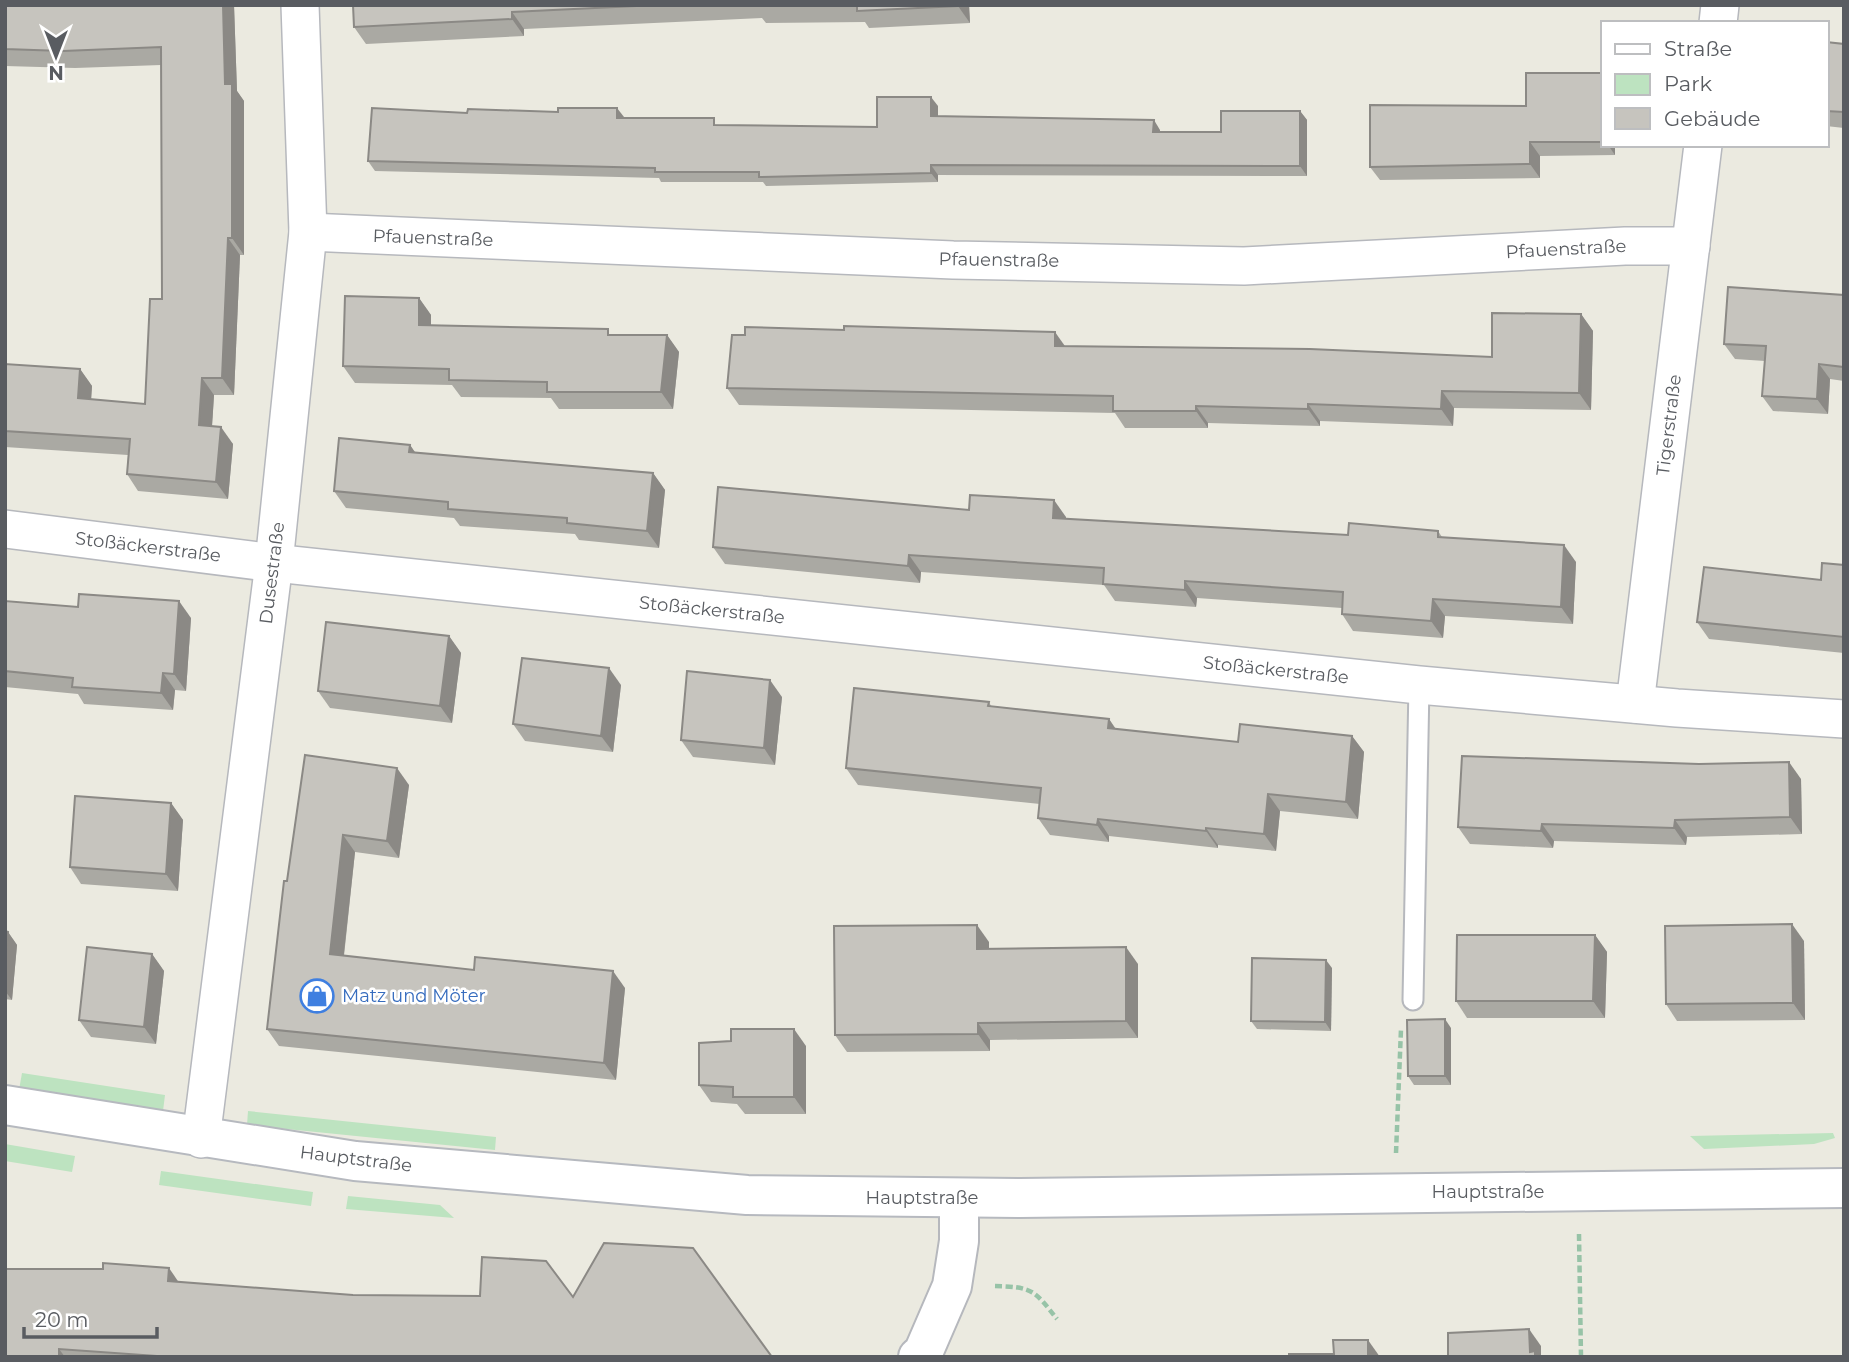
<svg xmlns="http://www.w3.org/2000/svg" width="1849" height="1362" font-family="Montserrat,sans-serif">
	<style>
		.green { fill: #bde3c0 }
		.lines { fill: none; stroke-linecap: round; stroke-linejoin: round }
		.service-casing { stroke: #b6b8bd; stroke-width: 23 }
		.minor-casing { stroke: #b6b8bd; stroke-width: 40 }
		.tertiary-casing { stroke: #b6b8bd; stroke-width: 42 }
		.secondary-casing { stroke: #b6b9bf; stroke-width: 42 }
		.path { stroke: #97c3a7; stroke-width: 4.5; stroke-dasharray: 7 3.5; stroke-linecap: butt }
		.service { stroke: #fff; stroke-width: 19 }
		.minor { stroke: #fff; stroke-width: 37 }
		.tertiary { stroke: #fff; stroke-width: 38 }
		.secondary { stroke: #fff; stroke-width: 38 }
		.wall { fill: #aaa9a3 }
		.shaded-wall { fill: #8b8985 }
		.building { fill: #c6c4be; stroke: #8b8985; stroke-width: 2 }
		.labels { text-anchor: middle; stroke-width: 5; stroke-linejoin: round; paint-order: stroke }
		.street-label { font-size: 18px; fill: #595c61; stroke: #fff }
		.shop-label { font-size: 18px; fill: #366cbe; stroke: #fff; text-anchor: start }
	</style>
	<rect width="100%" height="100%" fill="#ebeae0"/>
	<g class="green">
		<polygon points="22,1073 165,1095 163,1111 19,1090"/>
		<polygon points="248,1111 496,1137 495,1150 247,1125"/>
		<polygon points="1833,1133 1835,1138 1814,1144 1704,1149 1690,1136"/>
		<polygon points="5,1144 75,1156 72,1172 5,1161"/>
		<polygon points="161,1171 313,1192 311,1206 159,1185"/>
		<polygon points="348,1196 440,1205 454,1218 346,1209"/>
	</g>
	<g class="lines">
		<defs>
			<polyline id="service" points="1413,1000 1419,685"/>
			<g id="minor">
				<polyline points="1718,23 1720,5"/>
				<polyline points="308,232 953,260 1244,266 1625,246 1691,246"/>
				<polyline points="5,529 274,563 1419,685 1677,708 1844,719"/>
				<polyline points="1635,704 1703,145"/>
				<polyline points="201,1139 274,563 308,232 300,5"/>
			</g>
			<polyline id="tertiary" points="918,1357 923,1353 952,1286 959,1241 959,1198"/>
			<polyline id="secondary" points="5,1105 355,1161 747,1195 1020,1198 1844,1188"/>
		</defs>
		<use href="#service" class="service-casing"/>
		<use href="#minor" class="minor-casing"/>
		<use href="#tertiary" class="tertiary-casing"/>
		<use href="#secondary" class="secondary-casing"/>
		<g class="path">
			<polyline points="1396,1153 1401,1029"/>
			<polyline points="1579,1234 1581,1357"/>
			<path d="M995,1286C1033,1287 1034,1290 1057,1319"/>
		</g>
		<use href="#service" class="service"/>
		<use href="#minor" class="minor"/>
		<use href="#tertiary" class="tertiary"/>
		<use href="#secondary" class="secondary"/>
	</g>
	<g class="wall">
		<polygon points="5,5 234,5 237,91 244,101 244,255 240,255 234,395 214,395 212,426 233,444 228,499 138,491 127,474 128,455 5,447 5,364 80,369 92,386 91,400 145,404 162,299 161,65 75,68 5,66"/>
		<polygon points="353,5 969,5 970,23 869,28 865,22 766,23 762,18 524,29 524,36 366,44 354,27"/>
		<polygon points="1826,42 1844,44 1844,128 1826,126"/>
		<polygon points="1602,73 1602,145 1615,145 1615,155 1540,156 1540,178 1380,180 1370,167 1526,106"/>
		<polygon points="938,106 938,116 1160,130 1160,132 1221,132 1300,111 1307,120 1307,176 938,175 938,182 766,186 763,182 661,182 659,178 375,171 368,161 467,113 624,118 720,125 877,127"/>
		<polygon points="1844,295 1844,381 1830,379 1828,414 1773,411 1762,396 1765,361 1735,359 1724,344"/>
		<polygon points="419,298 431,315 431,325 612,335 667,335 679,352 673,409 559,409 551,398 461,397 452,385 355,383 343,366"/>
		<polygon points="1581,314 1593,331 1591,410 1454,408 1453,426 1320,421 1320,426 1208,423 1208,428 1125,428 1115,413 739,405 727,388 745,335 844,330 1065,346 1492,357"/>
		<polygon points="410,445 415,453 653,473 665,490 659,548 579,540 575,534 460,526 454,518 346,508 334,491"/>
		<polygon points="969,510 1066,517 1066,519 1348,535 1438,531 1442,537 1576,562 1573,624 1445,616 1443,638 1353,631 1342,614 1342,608 1197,598 1196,607 1115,601 1104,585 921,572 920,583 725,564 713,547"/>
		<polygon points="1844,565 1844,653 1709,639 1697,622 1821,580"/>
		<polygon points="5,601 191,618 186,691 175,690 173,710 84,704 78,694 5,687"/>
		<polygon points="449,636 461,653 452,723 330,708 318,691"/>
		<polygon points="621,685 613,752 525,741 513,724"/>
		<polygon points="782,697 775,765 693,757 681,740"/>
		<polygon points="989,702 991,706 1109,719 1116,729 1238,742 1352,736 1364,752 1358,819 1280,811 1276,851 1218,845 1218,848 1109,836 1109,842 1050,835 1038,818 1040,804 858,785 846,768"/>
		<polygon points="305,755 409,785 399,858 355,852 344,956 625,988 616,1080 279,1046 267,1029"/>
		<polygon points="1801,779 1802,834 1687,837 1686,845 1554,841 1553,848 1470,844 1458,827"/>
		<polygon points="171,803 183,820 178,891 81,884 70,867"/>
		<polygon points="5,931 8,932 17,945 12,1000 5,999"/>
		<polygon points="1595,935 1607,952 1605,1018 1467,1018 1456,1001"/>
		<polygon points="1804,941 1805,1020 1677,1021 1666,1004"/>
		<polygon points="989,942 989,949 1138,964 1138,1038 990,1040 990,1051 847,1052 835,1035"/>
		<polygon points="152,954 164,971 156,1044 91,1037 79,1020"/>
		<polygon points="1332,968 1331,1031 1257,1029 1251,1021"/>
		<polygon points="1451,1028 1451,1085 1414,1085 1408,1076"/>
		<polygon points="806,1046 806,1114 745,1114 737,1104 711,1102 699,1085"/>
		<polygon points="178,1282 353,1295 573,1297 772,1357 5,1357"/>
	</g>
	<g class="shaded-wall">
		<polygon points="223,5 234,5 237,91 244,101 244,255 232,238 225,84"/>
		<polygon points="958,5 969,5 970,23 958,6"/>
		<polygon points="512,12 524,29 524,36 512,19"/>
		<polygon points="931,97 938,106 938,126 931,116"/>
		<polygon points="617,108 624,117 617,118"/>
		<polygon points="1300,111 1307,120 1307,176 1300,166"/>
		<polygon points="1154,120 1160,130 1160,142 1153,132"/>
		<polygon points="1530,142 1540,156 1540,178 1530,164"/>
		<polygon points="1608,145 1615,145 1615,155"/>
		<polygon points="931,165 938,175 938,182 931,173"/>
		<polygon points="228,238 240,255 234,395 222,378"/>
		<polygon points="419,298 431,315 431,342 419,325"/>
		<polygon points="1581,314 1593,331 1591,410 1579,393"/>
		<polygon points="1055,332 1067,349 1055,346"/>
		<polygon points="667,335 679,352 673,409 661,392"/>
		<polygon points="1819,364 1830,379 1828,414 1817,399"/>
		<polygon points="80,369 92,386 90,415 78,398"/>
		<polygon points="202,378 214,395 211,442 199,425"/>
		<polygon points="1442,391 1454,408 1453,426 1441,409"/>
		<polygon points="1308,404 1320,421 1320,426 1308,409"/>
		<polygon points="1196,406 1208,423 1208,428 1196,411"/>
		<polygon points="221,427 233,444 228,499 216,482"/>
		<polygon points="410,445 422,462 409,452"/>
		<polygon points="653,473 665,490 659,548 647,531"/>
		<polygon points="1054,500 1066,517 1065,535 1053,518"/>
		<polygon points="1564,545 1576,562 1573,624 1561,607"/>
		<polygon points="909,555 921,572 920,583 908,566"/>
		<polygon points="1185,581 1197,598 1196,607 1185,590"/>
		<polygon points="1433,599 1445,616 1443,638 1431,621"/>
		<polygon points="179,601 191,618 186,691 174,674"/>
		<polygon points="449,636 461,653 452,723 440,706"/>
		<polygon points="609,668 621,685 613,752 601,736"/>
		<polygon points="163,673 175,690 173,710 161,693"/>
		<polygon points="770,680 782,697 775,765 764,748"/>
		<polygon points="1109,719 1120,736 1108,728"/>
		<polygon points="1352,736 1364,752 1358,819 1346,802"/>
		<polygon points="1789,762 1801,779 1802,834 1790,817"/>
		<polygon points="397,768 409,785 399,858 387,841"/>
		<polygon points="1268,794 1280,811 1276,851 1264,834"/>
		<polygon points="171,803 183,820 178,891 166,874"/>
		<polygon points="1098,819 1109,836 1109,842 1097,825"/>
		<polygon points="1675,820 1687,837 1686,845 1674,828"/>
		<polygon points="1542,824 1554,841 1553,848 1541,831"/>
		<polygon points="1206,828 1218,845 1218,848 1206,831"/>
		<polygon points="343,835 355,852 342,971 330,954"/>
		<polygon points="1792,924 1804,941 1805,1020 1793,1003"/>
		<polygon points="977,925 989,942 989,966 977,949"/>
		<polygon points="8,932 17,945 12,1000 5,991 5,959"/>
		<polygon points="1595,935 1607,952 1605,1018 1593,1001"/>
		<polygon points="1126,947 1138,964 1138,1038 1126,1021"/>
		<polygon points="152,954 164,971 156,1044 144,1027"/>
		<polygon points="1326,960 1332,968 1331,1031 1325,1022"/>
		<polygon points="613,971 625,988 616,1080 604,1063"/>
		<polygon points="1445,1019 1451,1028 1451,1085 1445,1076"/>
		<polygon points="978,1023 990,1040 990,1051 978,1034"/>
		<polygon points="794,1029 806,1046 806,1114 794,1097"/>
		<polygon points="169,1268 182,1287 168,1281"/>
		<polygon points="1529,1329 1541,1346 1541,1357 1533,1357 1530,1352"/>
		<polygon points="1368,1340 1380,1357 1368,1357"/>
		<polygon points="59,1349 65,1357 59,1357"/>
	</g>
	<g class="building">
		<polygon points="5,5 223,5 225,84 232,84 232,238 228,238 222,378 202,378 199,425 221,427 216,482 127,474 130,439 5,431 5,364 80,369 78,398 145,404 150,299 162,299 161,47 63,51 5,49"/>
		<polygon points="353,5 657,5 512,12 512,19 354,27"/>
		<polygon points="754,5 834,5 754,6"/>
		<polygon points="857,5 958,5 958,6 857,11"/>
		<polygon points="1826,42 1844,44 1844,112 1826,111"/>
		<polygon points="1526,73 1602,73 1602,142 1530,142 1530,164 1370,167 1370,105 1526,106"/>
		<polygon points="877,97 931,97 931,116 1154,120 1153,132 1221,132 1221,111 1300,111 1300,166 931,165 931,173 759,177 759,172 655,172 655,168 368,161 372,108 467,113 468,109 558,112 558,108 617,108 617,118 714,118 714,125 877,127"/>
		<polygon points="1728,287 1844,295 1844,367 1819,364 1817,399 1762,396 1766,346 1724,344"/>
		<polygon points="345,296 419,298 419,325 608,329 608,335 667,335 661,392 547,392 547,382 449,380 449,369 343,366"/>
		<polygon points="1492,313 1581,314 1579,393 1442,391 1441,409 1308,404 1308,409 1196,406 1196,411 1113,411 1113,396 727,388 732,335 745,335 745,327 844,330 844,326 1055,332 1055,346 1310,349 1492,357"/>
		<polygon points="339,438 410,445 409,452 653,473 647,531 567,523 567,518 448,509 448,502 334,491"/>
		<polygon points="718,487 969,510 970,495 1054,500 1053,518 1348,535 1349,523 1438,531 1438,537 1564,545 1561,607 1433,599 1431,621 1342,614 1343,592 1185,581 1185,590 1103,584 1104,568 909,555 908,566 713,547"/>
		<polygon points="1822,563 1844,565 1844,637 1697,622 1704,567 1821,580"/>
		<polygon points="79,594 179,601 174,674 163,673 161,693 72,687 73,678 5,671 5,601 78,607"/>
		<polygon points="326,622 449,636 440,706 318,691"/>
		<polygon points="522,658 609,668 601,736 513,724"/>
		<polygon points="687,671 770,680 764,748 681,740"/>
		<polygon points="854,688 989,702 988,706 1109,719 1108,728 1238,742 1240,724 1352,736 1346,802 1268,794 1264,834 1206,828 1206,831 1098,819 1097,825 1038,818 1041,788 846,768"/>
		<polygon points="305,755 397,768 387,841 343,835 330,954 474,970 475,957 613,971 604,1063 267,1029 284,881 287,881"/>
		<polygon points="1462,756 1699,764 1789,762 1790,817 1675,820 1674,828 1542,824 1541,831 1458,827"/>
		<polygon points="75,796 171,803 166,874 70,867"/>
		<polygon points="1792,924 1793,1003 1666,1004 1665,926"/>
		<polygon points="977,925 977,949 1126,947 1126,1021 978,1023 978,1034 835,1035 834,926"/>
		<polygon points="5,931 8,932 5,959"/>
		<polygon points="1457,935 1595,935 1593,1001 1456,1001"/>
		<polygon points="87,947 152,954 144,1027 79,1020"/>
		<polygon points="1252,958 1326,960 1325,1022 1251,1021"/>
		<polygon points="1445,1019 1445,1076 1408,1076 1407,1020"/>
		<polygon points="731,1029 794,1029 794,1097 733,1097 733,1087 699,1085 699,1043 731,1041"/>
		<polygon points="604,1243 693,1248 772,1357 171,1357 59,1349 59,1357 5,1357 5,1269 103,1269 103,1263 169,1268 168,1281 353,1295 480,1296 482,1257 546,1261 573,1297"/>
		<polygon points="1529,1329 1530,1352 1535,1351 1535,1357 1448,1357 1448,1333"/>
		<polygon points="1333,1340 1368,1340 1368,1357 1289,1357 1289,1354 1334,1354"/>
	</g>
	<defs>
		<symbol id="shop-ring" viewBox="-11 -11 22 22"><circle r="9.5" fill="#fff" stroke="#3f7fe0" stroke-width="1.5"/><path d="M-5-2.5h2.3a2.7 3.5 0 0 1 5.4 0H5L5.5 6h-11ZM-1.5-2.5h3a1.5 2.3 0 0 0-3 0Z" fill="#3f7fe0"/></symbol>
	</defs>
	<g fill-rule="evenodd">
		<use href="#shop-ring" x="298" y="977" width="38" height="38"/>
	</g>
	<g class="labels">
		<g class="street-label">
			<text transform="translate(433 238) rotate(2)" y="6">Pfauenstraße</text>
			<text transform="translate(1566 249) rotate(-3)" y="6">Pfauenstraße</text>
			<text transform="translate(999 260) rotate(1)" y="6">Pfauenstraße</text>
			<text transform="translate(1669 425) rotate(-83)" y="6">Tigerstraße</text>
			<text transform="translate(148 547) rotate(7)" y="6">Stoßäckerstraße</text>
			<text transform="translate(272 573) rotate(-83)" y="6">Dusestraße</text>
			<text transform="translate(712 610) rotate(6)" y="6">Stoßäckerstraße</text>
			<text transform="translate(1276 670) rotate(6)" y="6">Stoßäckerstraße</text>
			<text transform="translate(356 1159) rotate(7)" y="6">Hauptstraße</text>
			<text x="1488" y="1198">Hauptstraße</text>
			<text x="922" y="1204">Hauptstraße</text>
		</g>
		<g class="shop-label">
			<text x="342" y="1002">Matz und Möter</text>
		</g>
	</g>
	<rect width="1849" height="1362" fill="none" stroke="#595c61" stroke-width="14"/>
	<rect x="1601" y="21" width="228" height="126" fill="#ffffff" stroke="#bdbec0" stroke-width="2"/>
	<rect x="1615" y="44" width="35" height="10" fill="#ffffff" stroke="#bdbec0" stroke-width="2"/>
	<text x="1664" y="56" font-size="21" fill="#595c61">Straße</text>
	<rect x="1615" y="74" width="35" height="21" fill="#bde3c0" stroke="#bdbec0" stroke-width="2"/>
	<text x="1664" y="91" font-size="21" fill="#595c61">Park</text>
	<rect x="1615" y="108" width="35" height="21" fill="#c6c4be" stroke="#bdbec0" stroke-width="2"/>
	<text x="1664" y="126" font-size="21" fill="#595c61">Gebäude</text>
	<g transform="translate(56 56) rotate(180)" stroke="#ffffff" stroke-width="5" paint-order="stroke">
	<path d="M0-5L12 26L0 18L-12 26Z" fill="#595c61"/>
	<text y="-10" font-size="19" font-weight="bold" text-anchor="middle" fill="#595c61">N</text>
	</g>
	<path d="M24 1327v10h133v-10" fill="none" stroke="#595c61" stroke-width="3.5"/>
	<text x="35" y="1327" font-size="21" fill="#595c61" stroke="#ffffff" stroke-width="5" paint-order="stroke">20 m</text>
</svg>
